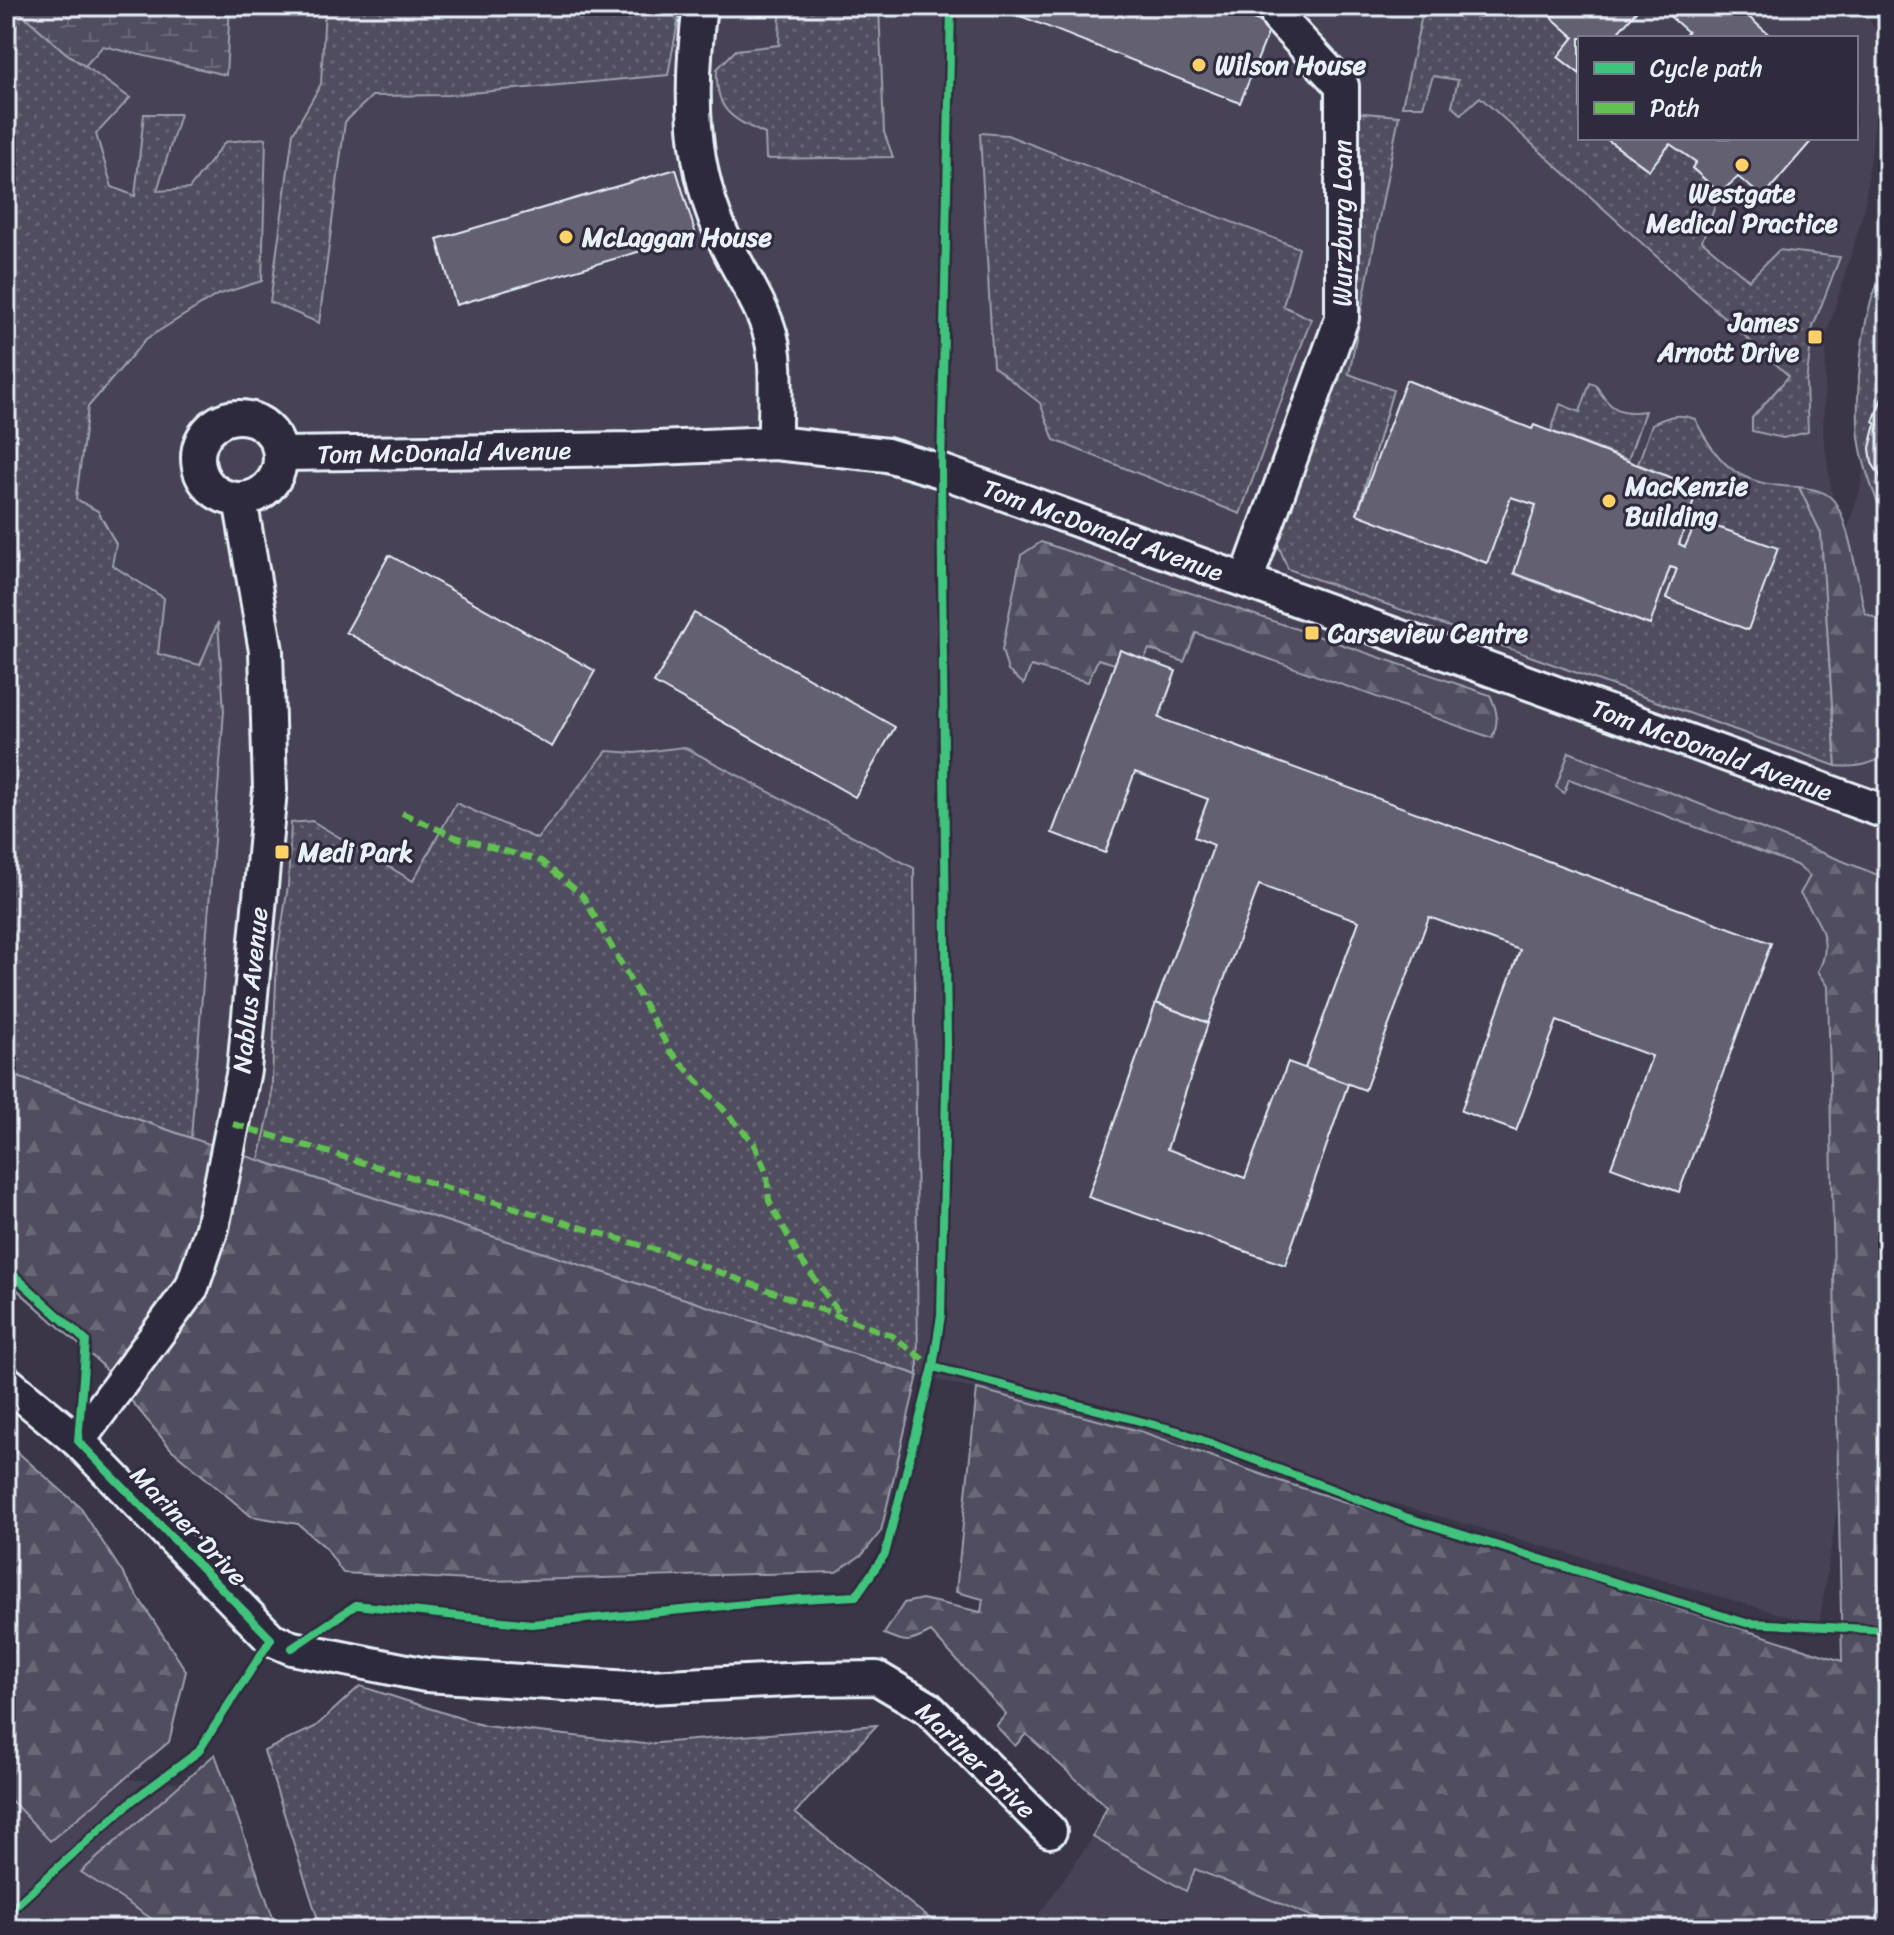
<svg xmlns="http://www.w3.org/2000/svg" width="1894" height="1935" font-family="Sriracha,sans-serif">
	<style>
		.built { fill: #464354; fill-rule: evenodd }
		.grass { fill: url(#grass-dots); stroke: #9ca0ac; stroke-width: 2 }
		.forest { fill: url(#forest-firs); stroke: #9ca0ac; stroke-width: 2 }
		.wetland { fill: url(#wetland-marsh); stroke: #9ca0ac; stroke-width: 2 }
		.building { fill: #636171; stroke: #e8f1f8; stroke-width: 2 }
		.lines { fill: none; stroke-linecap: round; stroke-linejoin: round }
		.street-casing { stroke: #e8f1f8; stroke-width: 38 }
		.street { stroke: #2f2a3d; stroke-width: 32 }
		.quiet { stroke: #63c152; stroke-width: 6; stroke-dasharray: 12 6; stroke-linecap: butt }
		.cycleway-casing { stroke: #2f2a3d; stroke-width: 13 }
		.cycleway { stroke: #40c37c; stroke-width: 8 }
		.poi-dot { fill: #ffd166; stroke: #2f2a3d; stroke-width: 3 }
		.labels { text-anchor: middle; stroke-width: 6; stroke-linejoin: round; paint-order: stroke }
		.poi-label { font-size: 26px; font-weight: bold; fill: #e8f1f8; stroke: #2f2a3d; text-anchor: start }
		.street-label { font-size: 26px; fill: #e8f1f8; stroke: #2f2a3d }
	</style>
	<defs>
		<pattern id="grass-dots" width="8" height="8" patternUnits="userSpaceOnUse" patternTransform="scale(2)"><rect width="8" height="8" fill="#504e5f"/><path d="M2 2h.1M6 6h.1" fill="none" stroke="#696877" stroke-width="1.8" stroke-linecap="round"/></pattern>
		<pattern id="forest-firs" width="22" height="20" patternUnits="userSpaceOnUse" patternTransform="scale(2)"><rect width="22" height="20" fill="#504e5f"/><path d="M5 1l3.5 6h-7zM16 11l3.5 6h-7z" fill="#696877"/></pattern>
		<pattern id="wetland-marsh" width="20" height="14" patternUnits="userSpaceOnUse" patternTransform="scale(2)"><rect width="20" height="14" fill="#504e5f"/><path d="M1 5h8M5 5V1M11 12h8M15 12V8" fill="none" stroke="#696877"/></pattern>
	</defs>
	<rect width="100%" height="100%" fill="#3a3648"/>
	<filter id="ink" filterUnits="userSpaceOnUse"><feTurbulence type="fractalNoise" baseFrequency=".0125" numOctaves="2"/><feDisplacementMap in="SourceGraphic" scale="16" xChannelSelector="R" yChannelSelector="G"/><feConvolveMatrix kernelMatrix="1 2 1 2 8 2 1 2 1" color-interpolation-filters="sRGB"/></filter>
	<g filter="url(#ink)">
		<g class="built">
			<path d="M6,6H1862L1879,36L1876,112L1864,211L1827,334L1823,433L1840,551L1860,490L1870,427L1888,231V621L1881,620L1888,624V1290L1862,1348L1819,1625L1140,1431L918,1375L191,1138L6,1073ZM1580,38H1856V138H1580Z"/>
			<polygon points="6,1498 124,1779 182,1783 244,1929 6,1929"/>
			<polygon points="1093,1837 1186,1890 1195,1869 1343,1929 1029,1929"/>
		</g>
		<g class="grass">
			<polygon points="6,6 13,6 66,53 130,98 96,134 112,187 135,196 144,114 180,114 157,191 189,189 225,142 266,138 262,281 217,295 146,339 88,407 76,499 98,511 116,544 112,565 164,598 158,654 200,665 218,622 224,711 191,1138 6,1073"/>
			<polygon points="325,6 681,6 668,75 449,95 372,96 345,122 319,323 270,302 293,133 321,84"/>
			<path d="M743,6H879L884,132L893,157L766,159L765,134C730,118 715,110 717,69L736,50L779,45L780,14L758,15Z"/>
			<polygon points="1424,6 1561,6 1551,17 1574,37 1558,57 1580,74 1580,138 1605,138 1648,170 1670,144 1696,162 1692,168 1720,193 1702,241 1749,280 1779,250 1840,257 1813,327 1806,383 1808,432 1783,438 1752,431 1752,418 1789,376 1480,97 1461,114 1452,106 1458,80 1433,76 1423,106 1402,106"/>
			<path d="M1352,112L1399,116L1349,374L1393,390L1357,514L1486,563L1511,497L1536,505L1514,574L1649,625L1670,567L1677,569L1667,597L1685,547L1679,544L1698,488L1638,464L1652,424C1668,417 1678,412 1695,419C1720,469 1742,486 1799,487L1821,533L1836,766L1288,569L1276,539L1348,327Z"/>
			<polygon points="980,133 1007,135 1299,248 1283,306 1311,319 1240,514 1054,440 1040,403 993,366"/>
			<path d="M1888,270V382L1873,422L1876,424L1870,448L1872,463L1888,489V526C1875,498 1863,468 1859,437C1855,401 1860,295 1888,270Z"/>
			<path d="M1590,383L1596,385C1608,408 1619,415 1645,411L1628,460L1551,431L1560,404L1580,412Z"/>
			<polygon points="684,747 914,868 918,1375 259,1160 271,1105 277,956 288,886 291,823 312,821 413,881 456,803 537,839 607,751 635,753"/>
			<polygon points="360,1686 485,1726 645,1744 877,1725 795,1813 943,1929 321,1929 264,1751 315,1727"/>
		</g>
		<g class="forest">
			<path d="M1799,487C1812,489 1825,490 1834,501C1850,523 1858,585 1865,613L1888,624V753C1873,765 1854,768 1836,766L1821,533Z"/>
			<path d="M1041,542L1490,695C1498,712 1499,721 1492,738L1196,633L1184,662L1149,649L1144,660L1120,650L1115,664L1098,659L1088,682L1031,666L1024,684L1008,671L1002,650L1021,555Z"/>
			<path d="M1569,752L1883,877L1888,885V1929H1343L1195,1869L1186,1891L1093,1837L1107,1807L1026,1734L1015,1746L996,1726L1006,1714L931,1632C910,1643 907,1644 884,1634L904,1603L922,1599L981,1612L983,1599L956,1592L977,1389L1140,1431L1280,1481L1842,1661L1828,986L1818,971C1835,942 1817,918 1800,894L1810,876L1796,865L1569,779L1564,793L1556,787Z"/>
			<polygon points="6,1073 191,1138 918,1375 881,1531 863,1554 836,1572 487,1581 343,1573 325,1547 298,1524 251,1516 171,1449 101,1364 6,1280"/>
			<polygon points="6,1442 80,1507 186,1671 169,1742 50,1841 6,1795"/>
			<polygon points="215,1754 277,1929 151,1929 152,1919 81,1872"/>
		</g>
		<polygon class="wetland" points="13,6 230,6 226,75 103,46 85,66 66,53"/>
		<g class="building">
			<polygon points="995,6 1220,6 1271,26 1240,103"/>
			<polygon points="1561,6 1641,6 1619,31 1628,38 1580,38 1580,74 1558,57 1574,37 1551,17"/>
			<polygon points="1658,6 1736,6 1773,38 1683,38 1688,32"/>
			<polygon points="1605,138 1814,138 1763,197 1738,177 1720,193 1692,168 1696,162 1670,144 1649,170"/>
			<polygon points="676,169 696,235 456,305 437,239"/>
			<polygon points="1406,380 1532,429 1534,425 1698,488 1679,544 1685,547 1697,520 1778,548 1748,630 1666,598 1677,569 1670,567 1650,625 1514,573 1536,505 1511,497 1487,563 1357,514"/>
			<polygon points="1888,382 1888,489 1872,463 1870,448 1876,424 1873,422"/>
			<polygon points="389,555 595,671 552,747 346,632"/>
			<polygon points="694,613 895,727 855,797 654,683"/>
			<polygon points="1120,650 1176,671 1159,718 1771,943 1679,1192 1611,1167 1652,1056 1557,1021 1516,1131 1461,1111 1520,950 1429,917 1365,1090 1305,1068 1359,921 1259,885 1208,1023 1156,1003 1214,845 1194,837 1208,799 1135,772 1105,853 1052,833"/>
			<polygon points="1156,1003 1208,1023 1167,1149 1245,1178 1288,1062 1348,1084 1285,1265 1088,1197"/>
		</g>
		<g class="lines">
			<defs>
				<g id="street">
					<path d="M700,6C689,88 689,169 727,245C740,273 758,298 768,327C780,360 774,408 775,443"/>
					<circle cx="239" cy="458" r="41"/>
					<polyline points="281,454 634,449 775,443 887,455 941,471 1888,813"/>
					<polyline points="1246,581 1342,318 1342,86 1278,17"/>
					<polyline points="6,1382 78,1441 271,1639 292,1648 426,1675 630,1688 805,1679 877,1678 928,1708 1050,1831"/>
					<polyline points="78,1441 192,1287 212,1228 244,1070 270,790 266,651 240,499"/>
				</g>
			</defs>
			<use href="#street" class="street-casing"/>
			<use href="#street" class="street"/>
			<g class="quiet">
				<polyline points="402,813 455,837 541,861 583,896 671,1052 754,1143 767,1174 769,1201 801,1260 842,1317"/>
				<polyline points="233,1124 670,1254 893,1336 933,1367"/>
			</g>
			<defs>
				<g id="cycleway">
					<polyline points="6,1268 86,1341 78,1441 271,1639 198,1752 133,1800 6,1914"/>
					<polyline points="933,1367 1178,1431 1405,1517 1746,1623 1888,1630"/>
					<polyline points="292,1648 356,1605 531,1624 801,1599 856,1596 885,1554 933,1367 941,1315 947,1042 941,471 951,6"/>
				</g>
			</defs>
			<use href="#cycleway" class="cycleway-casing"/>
			<use href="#cycleway" class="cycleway"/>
		</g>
	</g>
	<g class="poi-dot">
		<circle cx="1199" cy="65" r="8"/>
		<circle cx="1742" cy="165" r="8"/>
		<circle cx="566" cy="237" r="8"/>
		<rect x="1807" y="329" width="16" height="16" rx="4"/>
		<circle cx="1609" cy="501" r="8"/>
		<rect x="1304" y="625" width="16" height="16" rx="4"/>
		<rect x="274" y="844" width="16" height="16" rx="4"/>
	</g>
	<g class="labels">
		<g class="poi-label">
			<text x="1215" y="74">Wilson House</text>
			<text x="1742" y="202" text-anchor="middle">Westgate<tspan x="1742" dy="30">Medical Practice</tspan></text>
			<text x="582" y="246">McLaggan House</text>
			<text x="1799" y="331" text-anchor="end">James<tspan x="1799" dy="30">Arnott Drive</tspan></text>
			<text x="1625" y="495">MacKenzie<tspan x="1625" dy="30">Building</tspan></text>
			<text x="1328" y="642">Carseview Centre</text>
			<text x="298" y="861">Medi Park</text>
		</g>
		<g class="street-label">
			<text transform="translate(1342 223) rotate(-90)" y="9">Wurzburg Loan</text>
			<text transform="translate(444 452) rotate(-1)" y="9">Tom McDonald Avenue</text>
			<text transform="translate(1103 530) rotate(20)" y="9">Tom McDonald Avenue</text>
			<text transform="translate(1712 750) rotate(20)" y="9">Tom McDonald Avenue</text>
			<text transform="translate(250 990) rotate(-84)" y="9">Nablus Avenue</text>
			<text transform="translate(189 1526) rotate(46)" y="9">Mariner Drive</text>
			<text transform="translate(976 1760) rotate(44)" y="9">Mariner Drive</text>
		</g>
	</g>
	<rect width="1894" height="1935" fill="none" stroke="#2f2a3d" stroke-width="32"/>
	<rect x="16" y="16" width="1862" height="1903" fill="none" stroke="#e8f1f8" stroke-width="3" filter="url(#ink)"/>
	<rect x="1578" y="36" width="280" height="104" fill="#2f2a3d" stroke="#797a88" stroke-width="2"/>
	<rect x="1594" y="62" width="40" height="12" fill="#40c37c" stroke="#797a88" stroke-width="2"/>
	<text x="1650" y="76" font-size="24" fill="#e8f1f8">Cycle path</text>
	<rect x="1594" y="102" width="40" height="12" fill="#63c152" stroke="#797a88" stroke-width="2"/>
	<text x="1650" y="116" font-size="24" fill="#e8f1f8">Path</text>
</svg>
